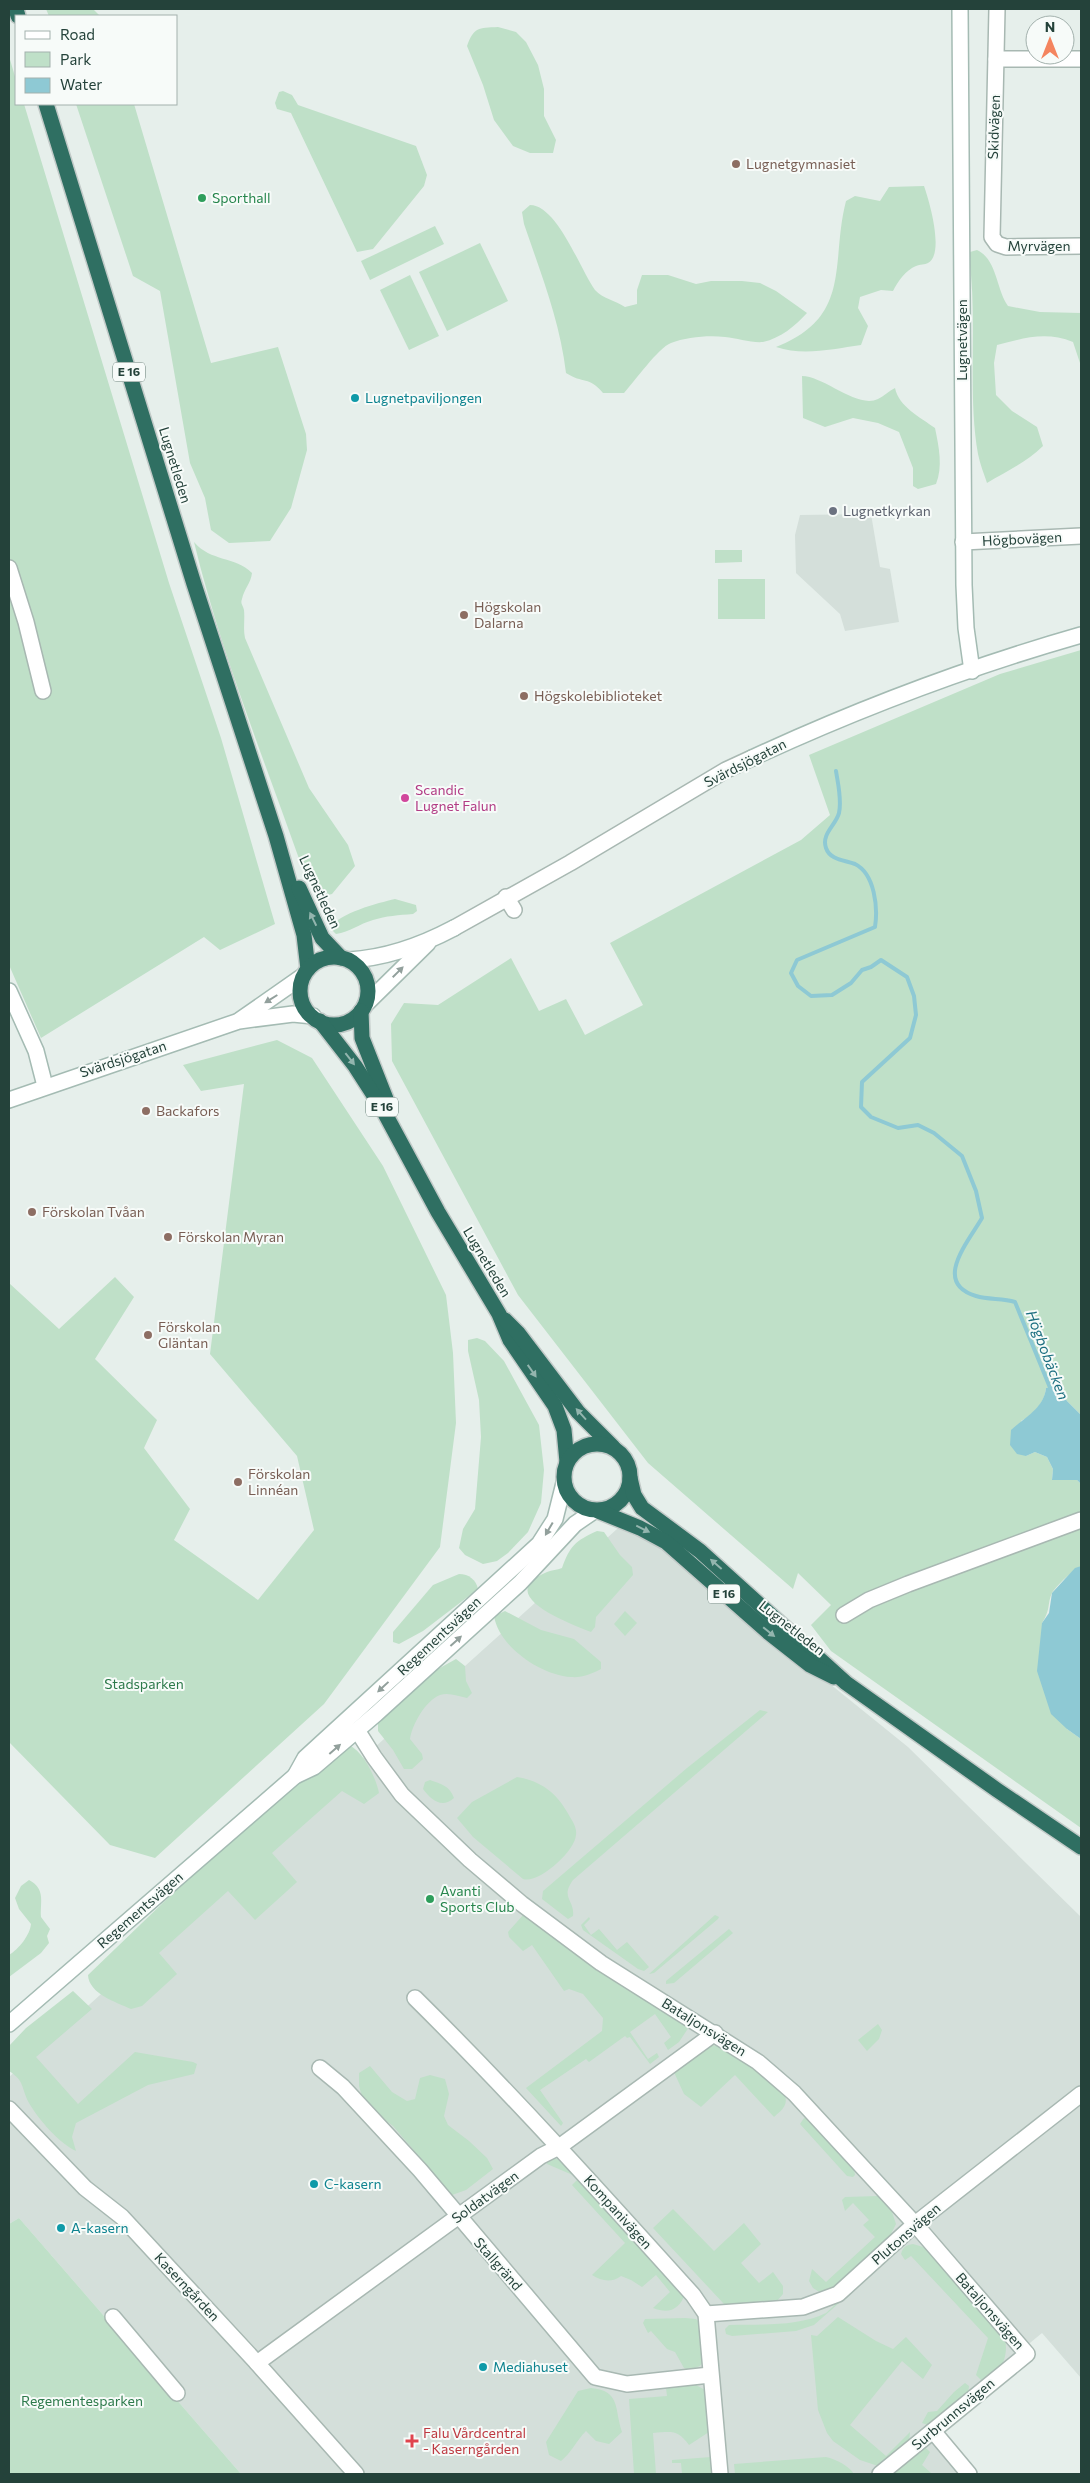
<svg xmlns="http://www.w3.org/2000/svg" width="1090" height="2483" font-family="Commissioner,sans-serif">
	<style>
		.built { fill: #d4dfda }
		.green { fill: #bfe0c8 }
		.water { fill: #8ec9d4 }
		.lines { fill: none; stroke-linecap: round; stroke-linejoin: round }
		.stream { stroke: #8ec9d4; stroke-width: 4 }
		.street-casing { stroke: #a8b8b2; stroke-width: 18 }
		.secondary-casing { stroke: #a4bbb3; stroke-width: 18 }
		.highway-casing { stroke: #c2cac8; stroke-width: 18 }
		.street { stroke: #fff; stroke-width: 15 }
		.secondary { stroke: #fff; stroke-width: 15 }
		.highway { stroke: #2f6f62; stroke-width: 15 }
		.oneway { fill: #93b5ae }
		.oneway2 { fill: #92a09c }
		.education-dot { fill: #8d6e63; stroke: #f7fbf9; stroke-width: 2 }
		.leisure-dot { fill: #2e9e5b; stroke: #f7fbf9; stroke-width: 2 }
		.culture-dot { fill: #0f9aa8; stroke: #f7fbf9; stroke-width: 2 }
		.worship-dot { fill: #6b7280; stroke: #f7fbf9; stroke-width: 2 }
		.hotel-dot { fill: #d1479c; stroke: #f7fbf9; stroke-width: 2 }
		.health-dot { fill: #e0444e; stroke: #f7fbf9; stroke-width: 2 }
		.labels { text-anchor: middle; stroke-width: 4; stroke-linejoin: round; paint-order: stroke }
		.shield { fill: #f7fbf9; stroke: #637a73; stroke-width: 1 }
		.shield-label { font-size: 12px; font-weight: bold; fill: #24423a }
		.street-label { font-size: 14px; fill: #24423a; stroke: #f7fbf9 }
		.education-label { font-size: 14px; fill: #785e54; stroke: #f7fbf9; text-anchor: start }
		.leisure-label { font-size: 14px; fill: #27864d; stroke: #f7fbf9; text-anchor: start }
		.culture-label { font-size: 14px; fill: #0d838f; stroke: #f7fbf9; text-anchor: start }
		.worship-label { font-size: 14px; fill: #5b616d; stroke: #f7fbf9; text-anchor: start }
		.hotel-label { font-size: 14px; fill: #b23c85; stroke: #f7fbf9; text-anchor: start }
		.park-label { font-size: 14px; fill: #2d7a4b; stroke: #f7fbf9 }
		.health-label { font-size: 14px; fill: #be3a42; stroke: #f7fbf9; text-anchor: start }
		.water-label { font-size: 15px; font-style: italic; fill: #1c6f80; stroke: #f7fbf9 }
	</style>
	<rect width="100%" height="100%" fill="#e6efeb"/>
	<g class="built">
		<polygon points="871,514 880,567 890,569 899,622 845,631 840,614 796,573 795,535 800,515"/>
		<polygon points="627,1520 908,1747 1081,1917 1081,2378 1042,2333 925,2430 961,2474 241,2474 19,2218 9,2224 9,2077"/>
	</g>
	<g class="green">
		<polygon points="46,9 93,9 100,16 49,16"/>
		<path d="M498,27L516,32L526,42L538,65L544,89V116L556,140L553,153H530L513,146L494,120L483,85L467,46C474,27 478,28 498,27Z"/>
		<polygon points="9,56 16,80 16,104 24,104 169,583 221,738 275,924 220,950 204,937 41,1038 9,965"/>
		<polygon points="283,91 292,95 298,105 416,146 427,175 424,186 373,249 357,252 291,113 277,109 275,103 279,92"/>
		<polygon points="76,104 134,104 211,363 278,347 306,434 307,450 291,508 270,541 229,543 211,530 205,498 190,463 160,291 133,276"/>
		<path d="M924,186C929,200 945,254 928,263C925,265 920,264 916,266C906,270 898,281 893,291L881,290L860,297L858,308L868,326L861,345C833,349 803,356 776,347C853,317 830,263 846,201L855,196L880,201L889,187Z"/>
		<path d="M530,205C557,205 580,269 595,290C603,299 615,300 625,307L637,304V290L642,275H668L696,284L711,281H742L760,283L776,291L807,313C795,326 781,338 763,342C751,343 737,338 725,337C709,335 686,337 671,343C658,348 635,381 624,393H603C589,376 583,384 566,373C560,321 541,274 524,224L522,212Z"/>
		<polygon points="435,226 444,244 370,280 361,261"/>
		<polygon points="480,243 508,301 447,331 419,272"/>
		<path d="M977,250C997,259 996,289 1008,306L1040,312L1081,313V366L1073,342C1046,331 1024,338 997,345L994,363L996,395L1012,411L1037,427L1043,446C1027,462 1007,471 987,483C984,474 980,464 978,454C967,391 978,321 969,257L970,252Z"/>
		<polygon points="410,275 439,336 409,350 380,290"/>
		<path d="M802,376C824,376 857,409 878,399C884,396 889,391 895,388C899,407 920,417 935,428C939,447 943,467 936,484L918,489L913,486V468L899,432L878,423L853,418L825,427L803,418Z"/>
		<path d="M194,542C211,562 235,556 252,573C251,583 244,589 242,599C240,604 243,605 244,610C245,620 243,629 245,638L309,788L348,845L355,866L332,894L324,896L311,884L302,867C264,759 221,653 194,542Z"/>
		<polygon points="715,550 742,550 742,562 715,563"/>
		<rect x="718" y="579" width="47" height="40"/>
		<path d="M1081,650V1415L1067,1401L1057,1387L1046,1388C1045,1402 1034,1414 1021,1421L1026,1456L1035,1452L1047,1457L1053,1469L1052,1479L1077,1480L1081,1484V1566C1074,1569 1056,1586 1052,1593C1047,1604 1051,1609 1042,1623L1067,1729L1081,1739V1828L831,1651L811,1625L831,1605L798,1573L793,1589L648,1463L518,1295L392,1061L391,1024L404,1003L438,1005L511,958L539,1011L566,999L585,1035L643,1005L610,943L801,840L830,815L809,755L1000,674Z"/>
		<path d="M395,899L416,905L417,911L413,914C399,915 386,916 373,920C359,924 350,932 336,934L330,928C339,913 378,903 395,899Z"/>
		<polygon points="277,1040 312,1058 383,1166 446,1295 453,1353 456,1423 440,1547 324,1704 155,1858 110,1845 9,1742 9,1283 59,1329 115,1277 134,1297 95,1359 157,1420 144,1448 190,1509 174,1540 258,1600 314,1530 297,1456 210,1354 244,1084 201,1091 183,1065"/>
		<polygon points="477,1338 485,1341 504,1361 539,1425 544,1470 541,1503 528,1532 508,1553 497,1561 483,1564 465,1555 459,1548 463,1529 475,1509 481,1437 479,1400 468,1351 468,1340"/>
		<path d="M597,1531L604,1532L620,1555L632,1567L633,1575L596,1617L595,1627L591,1632C571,1624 491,1595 547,1572C552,1570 557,1570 562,1568C570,1546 575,1541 597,1531Z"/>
		<path d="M459,1574C469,1574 476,1580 478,1589L423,1631L399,1644L393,1642V1632L433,1585Z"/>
		<path d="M505,1611L541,1630L574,1639L601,1662V1669C591,1674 582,1678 571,1677C541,1675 499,1647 494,1616Z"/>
		<polygon points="625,1611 637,1623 625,1636 614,1624"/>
		<path d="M456,1659L465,1666L466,1681L472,1693L467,1698C458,1696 448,1692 440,1695C425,1701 412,1725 410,1739L422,1754L423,1759L412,1769H404L393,1750L378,1731V1720L429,1674Z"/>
		<path d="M760,1710L768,1712L573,1880C560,1898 575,1900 573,1916L568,1919L542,1899L543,1891L687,1768Z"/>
		<path d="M349,1745C364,1752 376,1778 379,1793L364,1804L342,1791L272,1853L297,1882L255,1920L228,1891L159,1953L177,1974L142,2006L131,2009C116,2002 89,1994 88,1975L224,1844L309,1767Z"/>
		<path d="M517,1777C542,1781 558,1794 570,1817C573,1822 577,1828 576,1835C575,1851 539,1884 523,1879L473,1837L457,1818L472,1802Z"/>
		<path d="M430,1780C441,1784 450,1786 454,1798C442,1809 431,1800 423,1789L425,1782Z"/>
		<path d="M29,1880C46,1889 40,1902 41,1917L50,1929L47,1936L49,1943L41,1953L9,1977V1955C19,1949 30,1935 31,1924L19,1909L15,1898L21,1886Z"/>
		<polygon points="524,1914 592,1966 689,2027 679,2042 668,2050 664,2043 671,2037 655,2014 630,2032 648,2059 657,2053 659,2057 650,2064 630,2037 627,2038 625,2036 589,2062 586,2059 540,2090 563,2123 561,2126 526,2088 602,2031 603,2018 583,1994 569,1989 564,1991 532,1945 523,1951 509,1937 508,1932"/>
		<polygon points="715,1915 719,1917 718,1919 654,1973 649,1974"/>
		<polygon points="589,1917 590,1919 584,1925 591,1935 599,1929 617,1950 627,1942 649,1967 644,1971 638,1969 583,1930 581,1925"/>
		<polygon points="729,1929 733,1933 674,1983 666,1984 666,1981"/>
		<path d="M73,1991L92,2009L36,2057L78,2104L135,2052L193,2062L197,2064L194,2074L148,2085L76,2123L72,2137L76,2151C60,2144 38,2119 29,2103C21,2088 25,2081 9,2071V2046L26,2028Z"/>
		<polygon points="878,2024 882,2030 879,2039 867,2051 858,2040"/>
		<path d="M708,2045C732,2044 766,2077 784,2092C789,2105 783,2109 774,2117L735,2075L701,2107L684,2094L673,2070Z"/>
		<polygon points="370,2066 392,2092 407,2101 415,2099 420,2078 430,2075 445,2079 449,2094 444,2116 448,2125 469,2141 487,2158 493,2169 466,2190 452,2195 393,2126 374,2112 363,2100 359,2086 359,2073"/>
		<polygon points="804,2118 809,2119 854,2169 855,2175 853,2177 847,2176 800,2124"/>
		<path d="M553,2158L564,2161L685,2294C679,2310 669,2314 653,2308L670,2292L656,2275L642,2287L631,2280L621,2276C612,2283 601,2281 592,2275L625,2243L572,2185L577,2180L575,2176L547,2164L546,2162Z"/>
		<polygon points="878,2196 892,2212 896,2224 888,2240 831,2290 821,2293 813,2288 809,2281 812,2269 826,2282 875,2237 863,2225 869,2220 853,2203 845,2211 842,2200 845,2197"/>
		<polygon points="673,2209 714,2251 744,2223 761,2244 741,2263 759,2283 773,2272 783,2286 783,2294 777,2301 739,2305 724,2304 653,2228"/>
		<polygon points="19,2218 241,2474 9,2474 9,2224"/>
		<path d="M913,2244L923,2247L929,2252L1005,2339C1009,2355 1001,2378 981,2380L976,2375L988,2338L911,2256L905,2260L901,2254C903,2247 906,2245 913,2244Z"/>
		<path d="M884,2259L886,2262L814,2325L796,2331L732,2336L726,2334L725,2329L729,2325C760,2324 797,2327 826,2313Z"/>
		<polygon points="838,2317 876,2341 893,2349 906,2337 932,2365 923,2379 902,2361 850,2425 886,2456 910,2432 909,2442 878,2466 860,2460 833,2441 827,2433 818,2410 811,2335 817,2336"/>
		<polygon points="685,2318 696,2319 700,2323 703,2362 700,2366 689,2370 684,2368 675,2352 667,2349 651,2331 648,2333 643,2323 645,2319"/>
		<polygon points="965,2383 969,2386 968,2394 928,2425 922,2423 928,2412 937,2411 954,2392"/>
		<path d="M696,2385L705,2390L709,2432L689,2445C677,2429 672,2432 653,2433L656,2474H634L629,2399L667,2396L666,2388Z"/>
		<path d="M591,2388C621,2391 614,2408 622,2432L609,2444L596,2441L586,2431C576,2441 572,2452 561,2461L549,2455L546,2442L578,2391Z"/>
		<polygon points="925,2447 930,2452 922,2465 931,2473 935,2474 892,2474"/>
		<polygon points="711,2457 713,2474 682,2474 681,2463 672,2463 672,2460"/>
		<path d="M826,2457C836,2459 849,2466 854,2474H735L734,2464Z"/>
	</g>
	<g class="water">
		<path d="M1057,1386L1067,1401L1081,1415V1484L1077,1480H1052L1053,1469L1047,1457L1035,1452L1026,1456L1017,1454L1010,1445L1011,1430C1025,1417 1044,1408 1046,1388Z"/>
		<polygon points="1081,1566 1081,1739 1067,1729 1051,1714 1037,1671 1042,1623 1049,1613 1052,1593 1075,1568"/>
	</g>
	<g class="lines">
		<path class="stream" d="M836,771C838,784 842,800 839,813C836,825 821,834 826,848C830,860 844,860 855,864C875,874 878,908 875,927L797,960L791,973L798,986L811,996L832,995L851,983L862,970L871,967L881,960L907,977L914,996L916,1015L910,1038L862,1082L861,1107L871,1117L898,1128L918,1125L934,1133L962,1156L976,1191L982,1218C968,1242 932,1283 976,1296C989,1300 1002,1298 1015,1302L1051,1390"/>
		<defs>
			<g id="street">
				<polyline points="997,9 992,237 997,244 1006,247 1081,246"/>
				<polyline points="996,59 1081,59"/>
				<polyline points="963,542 1081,536"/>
				<polyline points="9,568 26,622 43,691"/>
				<polyline points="506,897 514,910"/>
				<polyline points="454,928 570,863 726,770 752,758"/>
				<polyline points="844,1615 869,1600 908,1584 1081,1520"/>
				<polyline points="357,1730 374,1757 402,1795 470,1860 522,1904 601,1963 758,2062 794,2093 915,2224 1027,2354 880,2474"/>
				<path d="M415,1998C511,2093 602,2194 693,2295L706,2314L720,2474"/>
				<polyline points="320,2068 343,2087 420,2170 595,2377 627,2384 710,2375"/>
				<polyline points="9,2109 85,2188 122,2217 257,2363 356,2474"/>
				<polyline points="706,2314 803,2307 838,2294 915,2224 1081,2094"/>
				<polyline points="113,2317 177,2393"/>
				<polyline points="257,2363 541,2156 559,2147 715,2033"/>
				<polyline points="933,2431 969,2474"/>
			</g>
			<g id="secondary">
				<polyline points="960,9 964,585 966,628 972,671"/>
				<path d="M752,758C858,709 969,667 1081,635"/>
				<path d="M349,960C387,958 420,946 454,928"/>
				<polyline points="9,991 36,1051 45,1086"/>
				<polyline points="365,1005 428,943"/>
				<polyline points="240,1020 303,976"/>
				<polyline points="9,1100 239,1021 293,1014 313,1016"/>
				<polyline points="295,1776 305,1758 539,1544 555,1519 564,1483"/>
				<polyline points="9,2024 295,1776 314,1767 376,1714 520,1583 575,1524 594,1511"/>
			</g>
			<g id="highway">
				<polyline points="16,9 18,16"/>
				<polyline points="46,104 194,584 276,836 304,935 308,969"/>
				<polyline points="299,888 322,938 341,958"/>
				<circle cx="334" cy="991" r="34"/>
				<polyline points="361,1011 362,1038 388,1104"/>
				<polyline points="320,1021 355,1066 382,1108 438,1212 499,1314 510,1340 555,1406 564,1430 567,1462"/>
				<polyline points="505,1320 518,1333 578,1412 613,1447"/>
				<circle cx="597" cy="1477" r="33"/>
				<polyline points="630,1478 634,1495 642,1508 700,1551 846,1683 997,1790 1081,1847"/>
				<polyline points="598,1511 640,1528 666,1542 768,1632 810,1665 834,1677"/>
			</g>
		</defs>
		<use href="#street" class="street-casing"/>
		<use href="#secondary" class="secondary-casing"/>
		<use href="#highway" class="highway-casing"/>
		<use href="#street" class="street"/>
		<use href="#secondary" class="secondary"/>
		<use href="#highway" class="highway"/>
	</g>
	<defs><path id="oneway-solid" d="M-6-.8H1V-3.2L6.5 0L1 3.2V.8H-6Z" transform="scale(1.25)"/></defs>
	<g class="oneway">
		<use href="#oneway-solid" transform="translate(313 919) rotate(-116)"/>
		<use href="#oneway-solid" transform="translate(350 1059) rotate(52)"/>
		<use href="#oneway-solid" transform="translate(532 1371) rotate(55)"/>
		<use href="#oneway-solid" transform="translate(581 1414) rotate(-132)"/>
		<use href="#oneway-solid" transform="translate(643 1529) rotate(26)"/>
		<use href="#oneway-solid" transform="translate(716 1564) rotate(-139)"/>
		<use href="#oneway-solid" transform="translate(769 1632) rotate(39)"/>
	</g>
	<g class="oneway2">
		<use href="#oneway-solid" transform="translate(398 972) rotate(-45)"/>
		<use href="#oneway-solid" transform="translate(271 999) rotate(148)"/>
		<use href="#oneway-solid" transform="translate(549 1529) rotate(120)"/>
		<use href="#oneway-solid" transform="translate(456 1641) rotate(-42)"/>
		<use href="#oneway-solid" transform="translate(383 1687) rotate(137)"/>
		<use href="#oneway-solid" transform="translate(335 1749) rotate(-41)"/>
	</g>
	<g class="education-dot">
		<circle cx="736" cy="164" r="5"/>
		<circle cx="464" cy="615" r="5"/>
		<circle cx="524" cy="696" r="5"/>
		<circle cx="146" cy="1111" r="5"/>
		<circle cx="32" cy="1212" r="5"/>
		<circle cx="168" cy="1237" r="5"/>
		<circle cx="148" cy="1335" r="5"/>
		<circle cx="238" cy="1482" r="5"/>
	</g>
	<g class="leisure-dot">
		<circle cx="202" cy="198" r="5"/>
		<circle cx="430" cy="1899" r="5"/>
	</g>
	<g class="culture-dot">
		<circle cx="355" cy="398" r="5"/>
		<circle cx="314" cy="2184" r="5"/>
		<circle cx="61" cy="2228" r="5"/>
		<circle cx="483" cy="2367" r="5"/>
	</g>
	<circle class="worship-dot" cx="833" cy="511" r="5"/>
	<circle class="hotel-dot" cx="405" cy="798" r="5"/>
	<path class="health-dot" d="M409.5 2433.5h5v5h5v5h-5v5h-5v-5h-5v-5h5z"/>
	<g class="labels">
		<g class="shield">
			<rect x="113" y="362.5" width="32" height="19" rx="4"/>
			<rect x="366" y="1097.5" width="32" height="19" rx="4"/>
			<rect x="708" y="1584.5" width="32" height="19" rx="4"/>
		</g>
		<g class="shield-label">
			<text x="129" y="376">E 16</text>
			<text x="382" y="1111">E 16</text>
			<text x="724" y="1598">E 16</text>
		</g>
		<g class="street-label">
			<text transform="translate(994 127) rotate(-88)" y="5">Skidvägen</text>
			<text x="1039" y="251">Myrvägen</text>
			<text transform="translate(962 340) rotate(-90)" y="5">Lugnetvägen</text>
			<text transform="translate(175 465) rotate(73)" y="5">Lugnetleden</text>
			<text transform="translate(1022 539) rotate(-3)" y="5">Högbovägen</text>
			<text transform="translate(745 763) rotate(-27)" y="5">Svärdsjögatan</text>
			<text transform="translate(320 892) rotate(65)" y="5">Lugnetleden</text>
			<text transform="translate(123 1059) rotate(-18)" y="5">Svärdsjögatan</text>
			<text transform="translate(487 1262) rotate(59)" y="5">Lugnetleden</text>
			<text transform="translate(792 1628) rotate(38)" y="5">Lugnetleden</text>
			<text transform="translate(439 1636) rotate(-43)" y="5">Regementsvägen</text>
			<text transform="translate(140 1910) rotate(-41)" y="5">Regementsvägen</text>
			<text transform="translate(704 2027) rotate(32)" y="5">Bataljonsvägen</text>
			<text transform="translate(485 2197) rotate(-36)" y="5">Soldatvägen</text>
			<text transform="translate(618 2212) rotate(48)" y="5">Kompanivägen</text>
			<text transform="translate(906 2234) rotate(-41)" y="5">Plutonsvägen</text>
			<text transform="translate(498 2264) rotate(49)" y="5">Stallgränd</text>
			<text transform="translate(187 2287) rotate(47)" y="5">Kaserngården</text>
			<text transform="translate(990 2311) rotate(49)" y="5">Bataljonsvägen</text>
			<text transform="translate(953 2414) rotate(-40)" y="5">Surbrunnsvägen</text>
		</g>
		<g class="education-label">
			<text x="746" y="169">Lugnetgymnasiet</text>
			<text x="474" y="612">Högskolan<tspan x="474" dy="16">Dalarna</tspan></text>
			<text x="534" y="701">Högskolebiblioteket</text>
			<text x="156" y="1116">Backafors</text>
			<text x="42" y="1217">Förskolan Tvåan</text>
			<text x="178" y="1242">Förskolan Myran</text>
			<text x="158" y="1332">Förskolan<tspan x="158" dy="16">Gläntan</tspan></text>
			<text x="248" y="1479">Förskolan<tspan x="248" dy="16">Linnéan</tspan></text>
		</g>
		<g class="leisure-label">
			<text x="212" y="203">Sporthall</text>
			<text x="440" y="1896">Avanti<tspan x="440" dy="16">Sports Club</tspan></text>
		</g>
		<g class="culture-label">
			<text x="365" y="403">Lugnetpaviljongen</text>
			<text x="324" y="2189">C-kasern</text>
			<text x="71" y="2233">A-kasern</text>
			<text x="493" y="2372">Mediahuset</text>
		</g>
		<g class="worship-label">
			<text x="843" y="516">Lugnetkyrkan</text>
		</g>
		<g class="hotel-label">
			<text x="415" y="795">Scandic<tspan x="415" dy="16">Lugnet Falun</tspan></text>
		</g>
		<g class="park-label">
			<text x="144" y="1689">Stadsparken</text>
			<text x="82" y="2406">Regementesparken</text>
		</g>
		<g class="health-label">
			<text x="423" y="2438">Falu Vårdcentral<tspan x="423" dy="16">- Kaserngården</tspan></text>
		</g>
		<g class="water-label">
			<text transform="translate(1047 1355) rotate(69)" y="5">Högbobäcken</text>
		</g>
	</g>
	<rect width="1090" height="2483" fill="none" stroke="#24423a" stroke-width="20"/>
	<rect x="15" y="15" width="162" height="90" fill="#f7fbf9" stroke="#a3b1ad"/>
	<rect x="25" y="31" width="25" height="8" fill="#ffffff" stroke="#a3b1ad"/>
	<text x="60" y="40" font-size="15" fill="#24423a">Road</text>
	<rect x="25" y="52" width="25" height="15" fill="#bfe0c8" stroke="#a3b1ad"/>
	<text x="60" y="65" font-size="15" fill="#24423a">Park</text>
	<rect x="25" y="78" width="25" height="15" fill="#8ec9d4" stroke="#a3b1ad"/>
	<text x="60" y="90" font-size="15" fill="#24423a">Water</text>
	<g transform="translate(1050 40)"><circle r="24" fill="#f7fbf9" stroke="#a3b1ad"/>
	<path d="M0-4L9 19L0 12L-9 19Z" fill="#f4845f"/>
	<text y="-8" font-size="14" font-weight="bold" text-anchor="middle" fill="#24423a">N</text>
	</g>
</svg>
